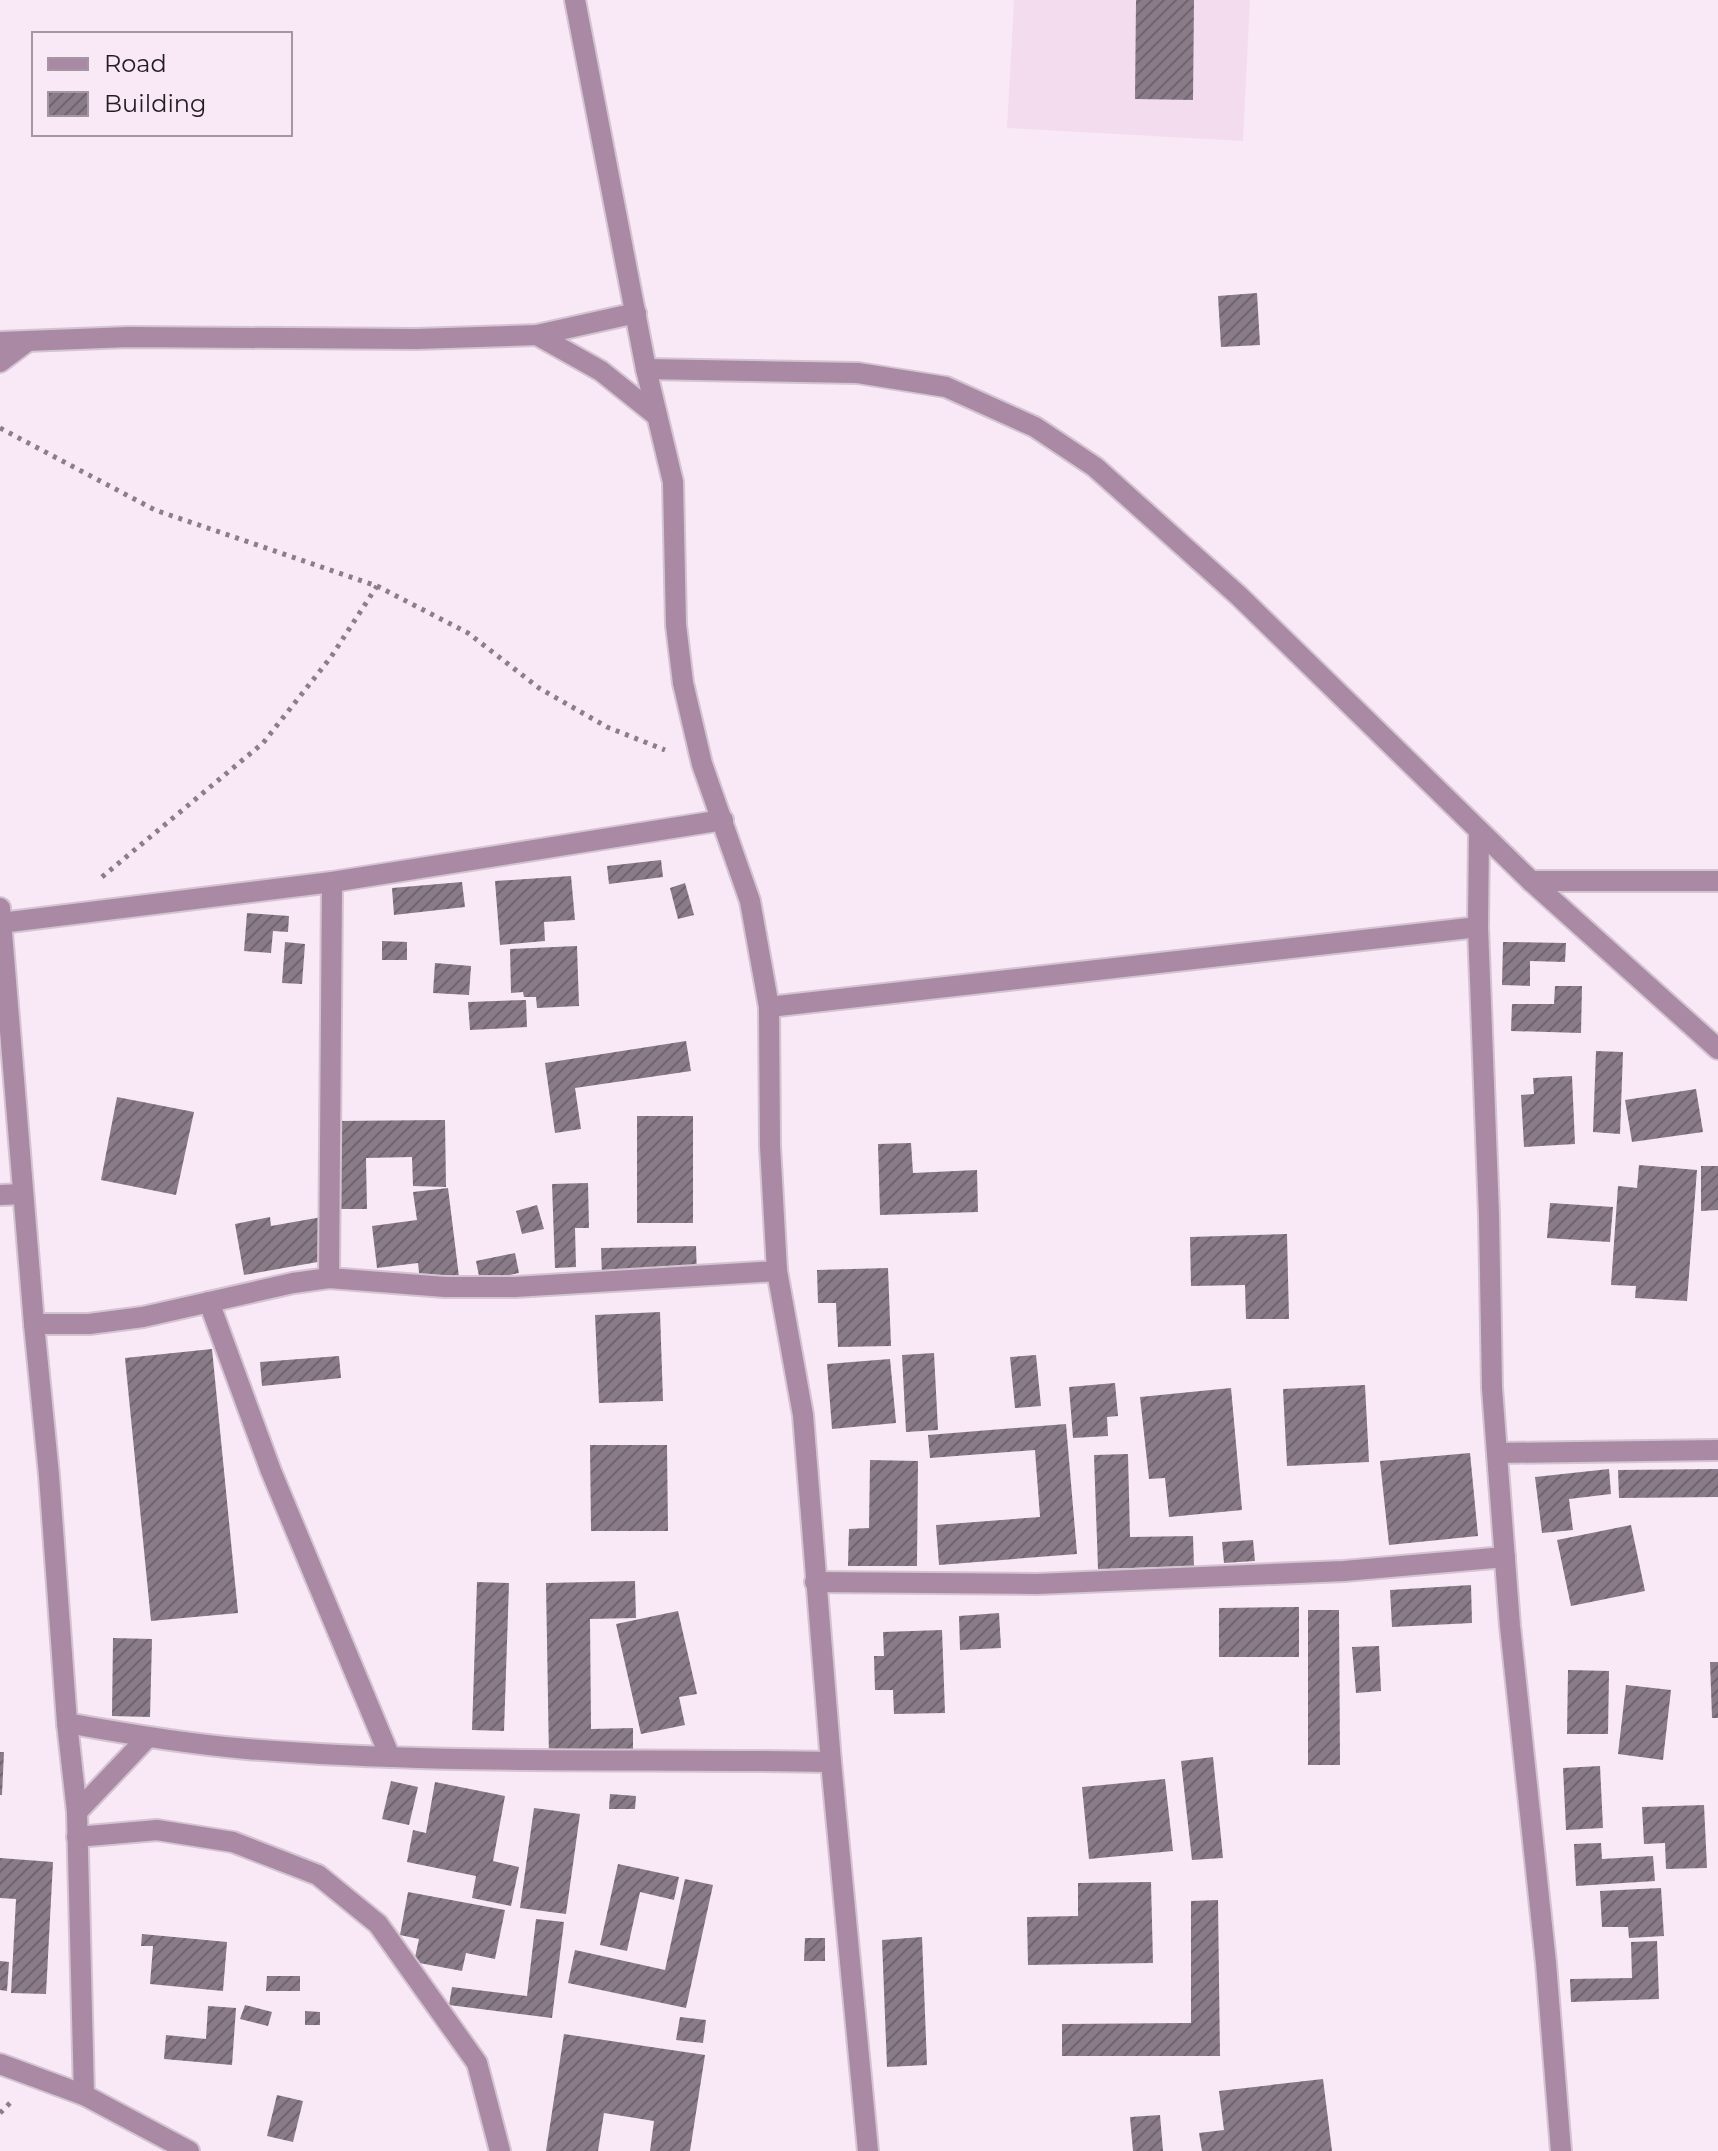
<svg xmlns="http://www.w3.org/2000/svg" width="1718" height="2151" font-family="Montserrat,sans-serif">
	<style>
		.built { fill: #f2dcee }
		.building { fill: url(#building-hatch) }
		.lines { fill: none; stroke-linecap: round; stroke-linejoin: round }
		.minor-casing { stroke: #d2c4d0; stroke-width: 24 }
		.tertiary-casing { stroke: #d2c4d0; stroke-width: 24 }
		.path { stroke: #8a7f88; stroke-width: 5; stroke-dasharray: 4 6; stroke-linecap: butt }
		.minor { stroke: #a989a4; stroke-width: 20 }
		.tertiary { stroke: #a989a4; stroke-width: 20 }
	</style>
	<defs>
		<pattern id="building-hatch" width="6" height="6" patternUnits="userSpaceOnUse" patternTransform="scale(2)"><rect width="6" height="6" fill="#897b87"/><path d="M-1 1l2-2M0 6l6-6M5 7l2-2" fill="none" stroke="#70646e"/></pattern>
	</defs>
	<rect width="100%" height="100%" fill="#f9e9f6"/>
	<polygon class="built" points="1014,0 1250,0 1243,141 1007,128"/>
	<g class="building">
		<polygon points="1136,0 1194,0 1193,100 1135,99"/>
		<polygon points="1257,293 1260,345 1221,347 1218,296"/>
		<polygon points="661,860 663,877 609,884 607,866"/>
		<polygon points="571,876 575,920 544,922 545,941 500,945 495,881"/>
		<polygon points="462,882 465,907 394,915 392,888"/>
		<polygon points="685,883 694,915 678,919 670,888"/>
		<polygon points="247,913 289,916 288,932 273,931 271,953 244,951"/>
		<polygon points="382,941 407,942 407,960 382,960"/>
		<polygon points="285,942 305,944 302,984 282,983"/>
		<polygon points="1503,942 1566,943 1565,962 1530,961 1530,986 1502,985"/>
		<polygon points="577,946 579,1006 537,1008 536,997 524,997 523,992 511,993 510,949"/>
		<polygon points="435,963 471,966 469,995 433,993"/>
		<polygon points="1555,986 1582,986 1581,1033 1511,1031 1512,1004 1554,1004"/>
		<polygon points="526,1000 527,1027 470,1030 468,1002"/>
		<polygon points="686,1041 691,1071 575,1088 581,1129 555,1133 545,1063"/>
		<polygon points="1596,1051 1623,1052 1620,1134 1593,1132"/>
		<polygon points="1572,1076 1575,1144 1524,1147 1521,1095 1534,1094 1533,1078"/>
		<polygon points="1696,1089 1703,1132 1632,1142 1625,1100"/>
		<polygon points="117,1097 194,1112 176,1195 101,1180"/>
		<rect x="637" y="1116" width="56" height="107"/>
		<polygon points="445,1120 446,1187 413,1186 412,1157 366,1158 367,1209 337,1209 336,1121"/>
		<polygon points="911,1143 913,1173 977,1170 978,1212 880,1215 878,1144"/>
		<polygon points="1639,1165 1697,1170 1687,1301 1635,1298 1636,1286 1611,1285 1618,1186 1637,1188"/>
		<polygon points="1701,1166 1718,1166 1718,1210 1701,1211"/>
		<polygon points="588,1183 589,1228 575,1228 576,1267 555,1268 552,1184"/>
		<polygon points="448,1188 459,1277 420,1282 418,1263 377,1268 372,1226 417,1220 413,1192"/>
		<polygon points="1550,1203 1613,1207 1610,1242 1547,1238"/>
		<polygon points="537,1205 544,1229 522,1234 516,1211"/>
		<polygon points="270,1217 271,1226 322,1217 329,1260 244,1275 235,1224"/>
		<polygon points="1287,1234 1289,1319 1246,1319 1245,1285 1191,1286 1190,1237"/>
		<polygon points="696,1246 697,1276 602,1277 601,1248"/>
		<polygon points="515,1253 519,1273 480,1281 476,1261"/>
		<polygon points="888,1268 891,1346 838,1347 836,1303 818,1303 817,1270"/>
		<polygon points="660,1312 663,1401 599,1403 595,1315"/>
		<polygon points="212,1349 238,1613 151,1621 125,1358"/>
		<polygon points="934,1353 938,1430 906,1432 902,1355"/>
		<polygon points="1036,1355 1041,1406 1015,1408 1010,1357"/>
		<polygon points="339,1356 341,1378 262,1386 260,1362"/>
		<polygon points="890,1359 896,1423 832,1429 827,1364"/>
		<polygon points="1115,1383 1118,1416 1107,1417 1108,1436 1073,1438 1069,1387"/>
		<polygon points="1365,1385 1369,1462 1287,1466 1283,1389"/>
		<polygon points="1231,1388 1242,1510 1169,1517 1165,1478 1149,1479 1140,1397"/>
		<polygon points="1066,1424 1077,1554 939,1565 936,1525 1040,1517 1035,1450 930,1458 928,1435"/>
		<polygon points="590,1445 667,1445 668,1531 591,1531"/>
		<polygon points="1470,1453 1478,1536 1389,1545 1380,1461"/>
		<polygon points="1128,1454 1130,1537 1193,1536 1194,1566 1098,1569 1094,1455"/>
		<polygon points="870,1460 918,1461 917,1566 848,1566 849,1529 869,1528"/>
		<polygon points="1609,1469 1611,1494 1569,1499 1573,1530 1542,1533 1535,1477"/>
		<polygon points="1718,1469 1718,1497 1619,1498 1618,1470"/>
		<polygon points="1631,1525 1645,1591 1571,1606 1557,1540"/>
		<polygon points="1253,1540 1255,1561 1224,1563 1222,1542"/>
		<polygon points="635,1581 636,1618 590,1619 591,1729 633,1728 633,1757 549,1759 546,1583"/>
		<polygon points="477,1582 509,1583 504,1731 472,1730"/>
		<polygon points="1471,1585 1472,1623 1392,1627 1390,1590"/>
		<polygon points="1299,1607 1299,1657 1219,1657 1219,1608"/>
		<polygon points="1308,1610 1339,1610 1340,1765 1308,1765"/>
		<polygon points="678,1611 697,1694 679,1697 685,1725 641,1734 616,1624"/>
		<polygon points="999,1613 1001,1648 960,1650 959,1616"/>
		<polygon points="942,1630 945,1713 894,1714 893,1690 875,1690 874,1656 884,1656 883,1632"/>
		<polygon points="113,1638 152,1639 150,1717 112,1716"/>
		<polygon points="1379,1646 1381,1691 1356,1693 1352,1647"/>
		<polygon points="1710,1662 1718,1662 1718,1718 1712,1718"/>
		<polygon points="1568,1670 1609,1671 1608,1734 1567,1734"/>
		<polygon points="1626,1685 1671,1690 1663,1760 1618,1754"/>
		<polygon points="0,1752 4,1752 2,1795 0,1795"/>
		<polygon points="1213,1757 1223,1858 1192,1860 1181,1761"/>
		<polygon points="1600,1766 1603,1828 1566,1830 1563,1768"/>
		<polygon points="1165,1779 1173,1851 1089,1859 1082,1787"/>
		<polygon points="391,1781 418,1787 409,1825 382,1819"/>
		<polygon points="435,1782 505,1796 493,1861 519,1867 511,1906 472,1898 476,1876 407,1862 413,1830 426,1833"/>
		<polygon points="610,1794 636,1796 635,1809 609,1809"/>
		<polygon points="1704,1805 1707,1868 1666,1869 1665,1843 1644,1844 1642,1807"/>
		<polygon points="534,1808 580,1814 566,1914 520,1908"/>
		<polygon points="1601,1843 1602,1859 1653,1856 1655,1881 1576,1886 1574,1844"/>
		<polygon points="0,1858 53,1862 46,1994 11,1993 16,1899 0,1898"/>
		<polygon points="618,1864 679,1877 674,1900 640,1892 627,1951 600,1945"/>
		<polygon points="685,1879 713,1885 686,2008 568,1983 575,1950 665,1970"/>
		<polygon points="1151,1882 1153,1963 1028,1965 1027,1917 1078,1916 1078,1883"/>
		<polygon points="1661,1888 1664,1936 1629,1938 1628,1927 1602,1927 1600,1891"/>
		<polygon points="408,1892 505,1910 495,1959 466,1953 462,1971 414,1962 419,1939 400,1935"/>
		<polygon points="1218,1900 1220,2056 1062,2056 1062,2024 1191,2023 1191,1901"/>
		<polygon points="536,1919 564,1922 552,2018 449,2005 452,1987 527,1996"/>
		<polygon points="142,1934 227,1942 223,1991 150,1984 153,1946 141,1946"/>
		<polygon points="922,1937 927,2065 887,2067 882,1940"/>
		<polygon points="805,1938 825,1938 825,1961 804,1961"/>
		<polygon points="1657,1941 1659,1999 1571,2002 1570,1979 1632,1978 1631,1942"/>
		<polygon points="0,1961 9,1962 7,1991 0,1990"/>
		<polygon points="267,1976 300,1976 300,1991 266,1991"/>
		<polygon points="245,2005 272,2012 268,2026 240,2019"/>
		<polygon points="208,2006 236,2008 232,2065 164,2059 166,2035 206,2039"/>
		<polygon points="305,2011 320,2012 320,2025 305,2025"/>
		<polygon points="680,2017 706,2020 703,2043 676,2040"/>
		<polygon points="564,2034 705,2055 690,2151 650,2151 654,2121 604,2113 598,2151 546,2151"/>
		<polygon points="1323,2079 1332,2151 1202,2151 1199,2133 1224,2130 1219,2091"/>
		<polygon points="277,2095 303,2101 293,2142 267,2136"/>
		<polygon points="1160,2115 1163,2151 1133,2151 1130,2117"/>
	</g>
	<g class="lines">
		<defs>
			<g id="minor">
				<polyline points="575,0 646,369 673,482 676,625 683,683 702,764 750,901 769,1007 770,1146 777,1271 803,1415 831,1762 868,2151"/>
				<polyline points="537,335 601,371 657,416"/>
				<polyline points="0,342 129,337 416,339 537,335 636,313"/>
				<polyline points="0,362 28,341"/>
				<polyline points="646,369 858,373 946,387 1035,427 1095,467 1239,596 1531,881 1718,1049"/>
				<polyline points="1479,831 1478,927 1489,1215 1492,1388 1510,1626 1546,1963 1561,2151"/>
				<polyline points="1531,881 1718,881"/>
				<polyline points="0,908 34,1324 49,1475 67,1723 77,1812 84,2095"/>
				<polyline points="1,923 332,882 723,820"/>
				<polyline points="769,1007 1478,927"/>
				<polyline points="0,1195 23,1194"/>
				<polyline points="329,1278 332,882"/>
				<polyline points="209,1302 271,1471 390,1757"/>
				<polyline points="34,1324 89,1324 143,1317 293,1283 329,1278 445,1287 515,1287 777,1271"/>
				<polyline points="1497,1453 1718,1450"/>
				<polyline points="815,1582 1037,1584 1344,1571 1505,1557"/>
				<path d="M67,1723C127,1734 187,1744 247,1749C441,1765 637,1758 831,1762"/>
				<polyline points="77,1812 147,1738"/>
				<polyline points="77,1837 157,1830 233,1842 318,1875 378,1924 477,2063 500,2151"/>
			</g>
			<polyline id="tertiary" points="0,2064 84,2095 189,2151"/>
		</defs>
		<use href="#minor" class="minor-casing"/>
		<use href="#tertiary" class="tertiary-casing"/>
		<g class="path">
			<polyline points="0,428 155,510 377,586 468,633 539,688 607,727 665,750"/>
			<polyline points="102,877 263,743 331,657 377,586"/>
			<polyline points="0,2113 12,2101"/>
		</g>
		<use href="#minor" class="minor"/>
		<use href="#tertiary" class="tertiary"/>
	</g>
	<rect x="32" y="32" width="260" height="104" fill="#f9e9f6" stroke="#a397a1" stroke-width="2"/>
	<rect x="48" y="58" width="40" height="12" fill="#a989a4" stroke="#a397a1" stroke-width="2"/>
	<text x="104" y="72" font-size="24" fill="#231d22">Road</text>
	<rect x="48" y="92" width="40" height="24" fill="url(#building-hatch)" stroke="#a397a1" stroke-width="2"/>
	<text x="104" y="112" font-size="24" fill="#231d22">Building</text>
</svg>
